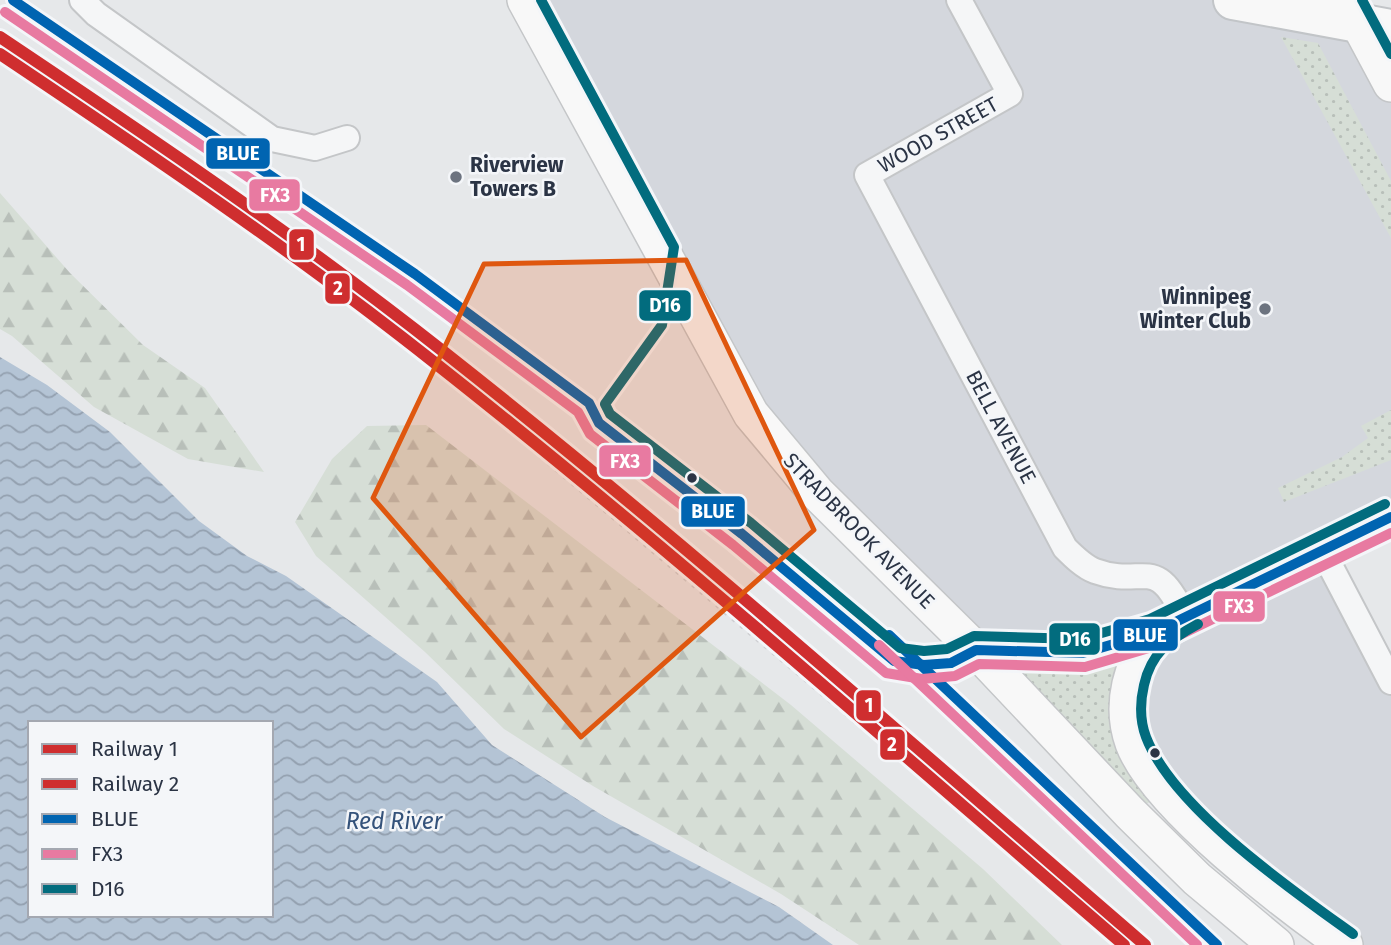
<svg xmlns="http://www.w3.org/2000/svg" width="1391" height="945" font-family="'Fira Sans',sans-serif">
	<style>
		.built { fill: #d4d7dd }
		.grass { fill: url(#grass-dots) }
		.forest { fill: url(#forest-firs) }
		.water { fill: url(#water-waves); fill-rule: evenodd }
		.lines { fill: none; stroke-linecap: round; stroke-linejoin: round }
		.street-casing { stroke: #c4c6c8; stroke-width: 28 }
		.secondary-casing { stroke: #c4c6c8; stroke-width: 38 }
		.primary-casing { stroke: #c2c5c8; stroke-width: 42 }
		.street { stroke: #f5f6f7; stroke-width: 24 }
		.secondary { stroke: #f8f8f8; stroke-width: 35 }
		.primary { stroke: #f8f8f8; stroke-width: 38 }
		.rail { stroke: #cecfd2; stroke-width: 5; stroke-dasharray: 3.5 7; stroke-linecap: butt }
		.bus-1-casing { stroke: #f4f6f9; stroke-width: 16 }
		.bus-2-casing { stroke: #f4f6f9; stroke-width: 16 }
		.bus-3-casing { stroke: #f4f6f9; stroke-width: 16 }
		.bus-1 { stroke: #0064b1; stroke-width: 10 }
		.bus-2 { stroke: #e87aa1; stroke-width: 10 }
		.bus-3 { stroke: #026c7e; stroke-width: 10 }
		.rail-1-casing { stroke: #f4f6f9; stroke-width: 18 }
		.rail-2-casing { stroke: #f4f6f9; stroke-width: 18 }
		.rail-1 { stroke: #cf2e2f; stroke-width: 12 }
		.rail-2 { stroke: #cf2e2f; stroke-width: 12 }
		.marked { fill: #df570f; fill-opacity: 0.2; stroke: #df570f; stroke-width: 5; stroke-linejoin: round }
		.poi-dot { fill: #6c737f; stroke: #f4f6f9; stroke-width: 2.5 }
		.bus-dot { fill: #2b3445; stroke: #f4f6f9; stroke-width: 2.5 }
		.labels { text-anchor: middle; stroke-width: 5; stroke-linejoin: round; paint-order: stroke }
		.street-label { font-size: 21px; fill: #2b3445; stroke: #f4f6f9 }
		.poi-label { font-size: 21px; font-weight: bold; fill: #2b3445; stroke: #f4f6f9; text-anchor: start }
		.water-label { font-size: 23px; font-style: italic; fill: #34527a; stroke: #f4f6f9 }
		.line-badge { stroke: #f4f6f9; stroke-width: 2.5 }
		.badge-label { font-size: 19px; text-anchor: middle; font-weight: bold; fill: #fff }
	</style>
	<defs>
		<pattern id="grass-dots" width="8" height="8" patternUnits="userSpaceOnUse" patternTransform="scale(1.75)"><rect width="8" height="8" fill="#d6ded6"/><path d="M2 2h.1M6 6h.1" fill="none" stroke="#b8bfb9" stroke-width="1.8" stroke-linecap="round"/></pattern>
		<pattern id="forest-firs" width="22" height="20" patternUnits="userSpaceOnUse" patternTransform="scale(1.75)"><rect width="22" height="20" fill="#d6ded6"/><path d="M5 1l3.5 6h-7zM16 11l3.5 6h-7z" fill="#b8bfb9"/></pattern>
		<pattern id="water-waves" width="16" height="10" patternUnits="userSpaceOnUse" patternTransform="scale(1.75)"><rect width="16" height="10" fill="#b4c4d5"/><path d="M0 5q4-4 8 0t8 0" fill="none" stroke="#93a0af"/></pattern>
	</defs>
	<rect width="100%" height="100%" fill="#e6e8ea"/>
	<polygon class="built" points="525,0 1233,0 1358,23 1391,84 1391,517 1322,550 1391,682 1391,945 1345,945 976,650 817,493"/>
	<g class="grass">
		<polygon points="1281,37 1318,43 1391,181 1391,238"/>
		<polygon points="1391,410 1391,460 1284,502 1278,488 1342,457 1368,438 1361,426"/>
		<polygon points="1115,646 1166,793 1130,813 976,650"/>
	</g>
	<g class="forest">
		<polygon points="0,193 70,273 143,345 205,388 264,472 188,459 94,407 12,336 0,329"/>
		<polygon points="426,425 791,705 983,869 1062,945 859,945 781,894 593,786 504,729 425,652 316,556 295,522 332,459 367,426"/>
	</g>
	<path class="water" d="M0,357L47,385L110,432L199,521L247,556L286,576L437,682L492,745L605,817L779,907L833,945H0ZM30,723H271V915H30Z"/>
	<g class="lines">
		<defs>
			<g id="street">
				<polyline points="82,0 96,14 272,139 315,148 347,138"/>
				<path d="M959,0L1010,94L867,175L1065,548C1073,556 1084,567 1095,571C1144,589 1155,552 1184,616"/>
				<polyline points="1322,550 1391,682"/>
			</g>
			<g id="secondary">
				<polyline points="525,0 751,414 817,493 976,650 1130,813 1197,879 1276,945"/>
				<polyline points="1346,0 1391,84"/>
				<path d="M1155,632C1131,664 1119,704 1133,743C1156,805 1289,906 1345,945"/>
				<path d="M976,650C1049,655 1085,657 1155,632L1391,517"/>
			</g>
			<polyline id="primary" points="1233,0 1391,29"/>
		</defs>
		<use href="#street" class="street-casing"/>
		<use href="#secondary" class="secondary-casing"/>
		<use href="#primary" class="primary-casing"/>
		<use href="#street" class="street"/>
		<use href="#secondary" class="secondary"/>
		<use href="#primary" class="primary"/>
		<polyline class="rail" points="0,57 195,188 434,366 1120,945"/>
		<defs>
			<g id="bus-1">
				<polyline points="13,0 415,274 589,403 599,423 742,534 894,661 924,665 951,663 976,650 1083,653 1155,632 1391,517"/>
				<polyline points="889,635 1217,945"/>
			</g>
			<g id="bus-2">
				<polyline points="5,12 407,285 578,412 590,434 733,545 886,673 922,679 955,676 979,664 1085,667 1159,645 1391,533"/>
				<polyline points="879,645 1197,945"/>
			</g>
			<g id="bus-3">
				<polyline points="541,0 674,247 662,325 605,404 610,414 751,523 900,648 924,651 947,649 974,636 1081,639 1150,619 1385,504"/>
				<polyline points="1362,0 1391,54"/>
				<path d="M1198,624C1170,639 1151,653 1144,685C1140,702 1140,721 1146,737C1173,808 1292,890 1353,934"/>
			</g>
		</defs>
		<use href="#bus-1" class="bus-1-casing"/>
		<use href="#bus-2" class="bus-2-casing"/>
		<use href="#bus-3" class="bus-3-casing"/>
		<use href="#bus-1" class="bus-1"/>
		<use href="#bus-2" class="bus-2"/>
		<use href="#bus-3" class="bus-3"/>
		<defs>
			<path id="rail-1" d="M0,37C151,138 301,239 444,352C684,541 913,745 1145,945"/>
			<path id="rail-2" d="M0,54C148,153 295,252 435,363C671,549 896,749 1124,945"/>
		</defs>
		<use href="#rail-1" class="rail-1-casing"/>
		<use href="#rail-2" class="rail-2-casing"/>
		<use href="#rail-1" class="rail-1"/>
		<use href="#rail-2" class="rail-2"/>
	</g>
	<path class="marked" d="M686,260L814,530L581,737L373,498L484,264Z"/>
	<g class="poi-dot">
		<circle cx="456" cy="177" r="7"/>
		<circle cx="1265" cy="309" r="7"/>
	</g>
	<g class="bus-dot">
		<circle cx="692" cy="478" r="6"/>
		<circle cx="1155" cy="753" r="6"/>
	</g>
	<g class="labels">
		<g class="street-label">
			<text transform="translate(938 135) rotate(-29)" y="7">WOOD STREET</text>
			<text transform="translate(1001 427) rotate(62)" y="7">BELL AVENUE</text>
			<text transform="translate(859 531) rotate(46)" y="7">STRADBROOK AVENUE</text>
		</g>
		<g class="poi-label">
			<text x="470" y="172">Riverview<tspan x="470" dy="24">Towers B</tspan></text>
			<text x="1251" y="304" text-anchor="end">Winnipeg<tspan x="1251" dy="24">Winter Club</tspan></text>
		</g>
		<g class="water-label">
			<text x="394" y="829">Red River</text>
		</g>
	</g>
	<g class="line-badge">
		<rect x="205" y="137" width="66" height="33" rx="7" fill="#0064b1"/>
		<rect x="248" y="178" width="53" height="34" rx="7" fill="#e87aa1"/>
		<rect x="288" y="228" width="27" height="33" rx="7" fill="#cf2e2f"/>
		<rect x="324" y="272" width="27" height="33" rx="7" fill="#cf2e2f"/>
		<rect x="638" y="289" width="54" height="33" rx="7" fill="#026c7e"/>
		<rect x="598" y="444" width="54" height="34" rx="7" fill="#e87aa1"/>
		<rect x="680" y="495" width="66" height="33" rx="7" fill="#0064b1"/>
		<rect x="1212" y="590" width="54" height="33" rx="7" fill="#e87aa1"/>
		<rect x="1112" y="618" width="67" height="34" rx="7" fill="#0064b1"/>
		<rect x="1048" y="622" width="53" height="34" rx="7" fill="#026c7e"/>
		<rect x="855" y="689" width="27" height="33" rx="7" fill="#cf2e2f"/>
		<rect x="879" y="728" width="27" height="33" rx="7" fill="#cf2e2f"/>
	</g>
	<g class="badge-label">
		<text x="238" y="160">BLUE</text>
		<text x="275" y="202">FX3</text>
		<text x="301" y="251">1</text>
		<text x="338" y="295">2</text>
		<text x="665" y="312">D16</text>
		<text x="625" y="468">FX3</text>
		<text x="713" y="518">BLUE</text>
		<text x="1239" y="613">FX3</text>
		<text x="1145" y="642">BLUE</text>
		<text x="1075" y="646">D16</text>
		<text x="869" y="712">1</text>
		<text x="892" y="751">2</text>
	</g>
	<rect x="28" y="721" width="245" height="196" fill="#f4f6f9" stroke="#a4a8b1" stroke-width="2"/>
	<rect x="42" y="744" width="35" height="10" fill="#cf2e2f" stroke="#a4a8b1" stroke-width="2"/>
	<text x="91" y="756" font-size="21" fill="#2b3445">Railway 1</text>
	<rect x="42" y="779" width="35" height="10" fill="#cf2e2f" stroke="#a4a8b1" stroke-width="2"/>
	<text x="91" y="791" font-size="21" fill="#2b3445">Railway 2</text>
	<rect x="42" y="814" width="35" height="10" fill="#0064b1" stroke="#a4a8b1" stroke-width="2"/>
	<text x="91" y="826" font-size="21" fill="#2b3445">BLUE</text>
	<rect x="42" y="849" width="35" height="10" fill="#e87aa1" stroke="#a4a8b1" stroke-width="2"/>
	<text x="91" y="861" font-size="21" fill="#2b3445">FX3</text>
	<rect x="42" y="884" width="35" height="10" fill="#026c7e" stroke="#a4a8b1" stroke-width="2"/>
	<text x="91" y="896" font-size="21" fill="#2b3445">D16</text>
</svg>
